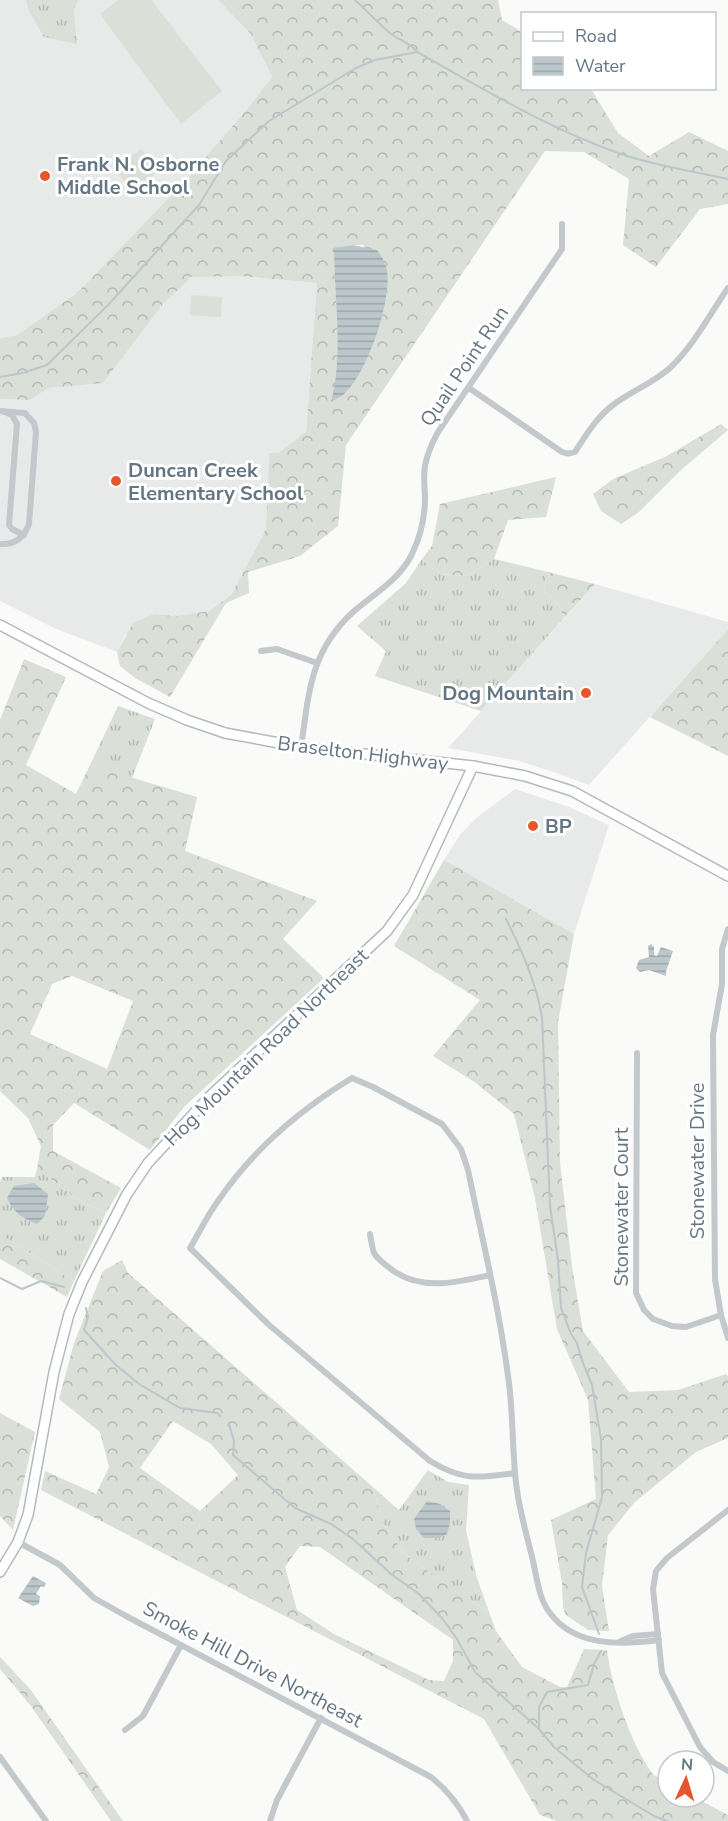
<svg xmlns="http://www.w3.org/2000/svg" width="728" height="1821" font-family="'Nunito Sans',sans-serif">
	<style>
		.built { fill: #e8e9e9 }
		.grass { fill: url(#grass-tufts) }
		.forest { fill: url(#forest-crowns); fill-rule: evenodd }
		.garden { fill: #dadfd7 }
		.water { fill: url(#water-rules) }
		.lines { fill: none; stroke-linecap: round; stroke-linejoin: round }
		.stream { stroke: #bbc7cb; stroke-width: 2 }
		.secondary-casing { stroke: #b3babf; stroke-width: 12 }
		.street { stroke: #c3c8cc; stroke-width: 6 }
		.secondary { stroke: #fff; stroke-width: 9 }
		.poi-dot { fill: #e4572e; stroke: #fff; stroke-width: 2 }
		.labels { text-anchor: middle; stroke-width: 6; stroke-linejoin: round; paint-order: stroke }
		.poi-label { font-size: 20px; font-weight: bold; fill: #657683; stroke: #fff; text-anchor: start }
		.street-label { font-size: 20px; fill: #657683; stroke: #fff }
	</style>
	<defs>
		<pattern id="grass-tufts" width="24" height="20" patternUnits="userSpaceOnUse" patternTransform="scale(1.5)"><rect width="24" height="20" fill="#dadfd7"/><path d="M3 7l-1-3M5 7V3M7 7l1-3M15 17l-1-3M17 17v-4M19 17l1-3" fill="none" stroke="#b4b9b4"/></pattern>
		<pattern id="forest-crowns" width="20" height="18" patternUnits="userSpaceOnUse" patternTransform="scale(1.5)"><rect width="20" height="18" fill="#dadfd7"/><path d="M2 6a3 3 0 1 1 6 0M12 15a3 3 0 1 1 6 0" fill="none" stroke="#b4b9b4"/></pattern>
		<pattern id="water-rules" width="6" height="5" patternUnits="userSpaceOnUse" patternTransform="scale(1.5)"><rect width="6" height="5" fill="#bbc7cb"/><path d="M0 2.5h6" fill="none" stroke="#9ca6aa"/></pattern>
	</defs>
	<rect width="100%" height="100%" fill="#fafaf8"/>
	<g class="built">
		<polygon points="0,0 26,0 28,9 77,43 74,9 79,0 218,0 251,34 272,77 248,108 188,178 78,292 17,335 0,338"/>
		<polygon points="191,276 241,276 317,283 306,432 278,453 269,453 266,529 231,595 209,611 176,616 154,614 125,635 117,652 54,628 0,601 0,399 30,400 48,388 103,382 163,304"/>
		<polygon points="595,584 728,622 728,629 589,785 554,772 519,761 448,748"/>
		<polygon points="515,789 569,807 609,825 574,934 444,860 460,835 476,818"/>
	</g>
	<g class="grass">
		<polygon points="26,0 79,0 74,9 77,44 44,37 28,9"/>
		<polygon points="422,559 439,574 468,576 494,559 548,572 544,591 558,604 564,618 481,711 375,676 386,651 357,626 406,583"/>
		<polygon points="118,706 155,719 132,778 90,765"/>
		<polygon points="37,1169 82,1202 106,1213 74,1281 3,1236 0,1232 0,1182 2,1177 35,1177"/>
		<polygon points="428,1470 448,1482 469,1485 466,1530 476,1575 489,1612 461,1596 405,1554 382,1523 374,1488 399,1510"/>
	</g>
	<g class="forest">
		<path d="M218,0H498L502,20L522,32V88L591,89L618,133L649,156L689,132L728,151V204L700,209L656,267L623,245L629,179L584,152L545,151L346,445L338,526L300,556L248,572L249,593L226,603L170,697L135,678L120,666L117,652L133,623L154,614L176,616L209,611L231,595L266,529L269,453H278L306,432L317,283L241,276L191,277L163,304L103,383L48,388L30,400L0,399V338L17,335L78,292L188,178L248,108L272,77L251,34ZM353,245H364L346,392L332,401C345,352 334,298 334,248Z"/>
		<polygon points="721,424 728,430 682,469 639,512 621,524 601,511 593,494 613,479 667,456"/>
		<polygon points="556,477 546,517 508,520 494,559 468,576 439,574 422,559 432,546 440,504"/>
		<polygon points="548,572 595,584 564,618 558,604 544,591"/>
		<polygon points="728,629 728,756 650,717"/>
		<path d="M24,659L66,677L26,765L76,794L90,765L197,797L185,851L317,901L283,939L324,978L184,1107L150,1150L74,1103L53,1125V1151L121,1188L106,1213L82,1202L37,1169L41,1146L28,1118L0,1091V720ZM72,976L133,1001L107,1069L30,1034L52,984Z"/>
		<polygon points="444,860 574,934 558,1022 560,1162 572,1267 583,1331 629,1392 678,1390 726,1374 728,1376 728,1438 696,1452 635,1502 608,1535 602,1586 609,1631 588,1630 566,1615 563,1608 562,1583 551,1520 596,1499 588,1400 557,1329 535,1198 514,1114 476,1083 433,1056 480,1000 394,946"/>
		<polygon points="0,1232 3,1236 74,1281 67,1297 0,1259"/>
		<path d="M122,1260L128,1273L374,1488L382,1523L405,1554L461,1596L489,1612L496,1631L522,1667L560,1687H567L584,1649L607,1650C612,1688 630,1742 652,1773C656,1778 663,1780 668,1783V1797H694L728,1815V1821H557L540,1815L484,1719L41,1490L45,1471L96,1494L109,1467L100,1432L59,1399L74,1343L103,1271ZM173,1421L211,1444L238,1475L200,1511L140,1468ZM300,1546L320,1547L453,1640V1661L444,1681L429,1680L334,1634L297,1610L285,1567Z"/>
		<polygon points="0,1413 35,1432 13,1530 0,1516"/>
		<polygon points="0,1657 30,1689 123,1821 111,1821 31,1706 0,1669"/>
	</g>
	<g class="garden">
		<polygon points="118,0 151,0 222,91 181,124 100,14"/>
		<polygon points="141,149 158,171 132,191 115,169"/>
		<polygon points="191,295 222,297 221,317 190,315"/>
	</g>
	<g class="water">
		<path d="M353,245L377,250C382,256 385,262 387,270C392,300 368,370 347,391C343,396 336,399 331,402C344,353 334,298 334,248Z"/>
		<polygon points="651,944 654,947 654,955 657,956 661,947 673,951 666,971 666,976 649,970 640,972 636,968 639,960 649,957 648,946"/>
		<path d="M34,1183L48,1194L45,1216L37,1224C22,1218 14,1213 7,1198L14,1186Z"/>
		<polygon points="427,1501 440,1504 450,1511 450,1523 447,1534 439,1538 424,1538 416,1529 414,1519"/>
		<polygon points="33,1576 46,1583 44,1587 41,1586 36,1594 40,1596 39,1604 33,1606 18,1598"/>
	</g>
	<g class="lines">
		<g class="stream">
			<path d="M355,0C367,11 378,23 390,33C398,40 411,43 417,52C484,89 549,129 621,154C656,166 692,171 728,179"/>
			<polyline points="0,377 22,373 47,365 108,305 148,261 199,205 226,161 269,121 356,68 375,60 417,52"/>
			<path d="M506,919C522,951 536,982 542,1017L550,1206L558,1260L561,1308L571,1334L577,1343L581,1358L592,1385L601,1439L602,1497L586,1553L582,1587L599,1634"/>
			<polyline points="0,1278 22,1289 41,1281 64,1287"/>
			<polyline points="86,1308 88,1317 84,1330 116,1365 139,1384 180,1408 217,1413 220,1416"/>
			<polyline points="229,1424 234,1441 233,1455 295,1508 331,1524 353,1539 391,1574 419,1594 442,1618 457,1639 475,1672 539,1729 554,1747 594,1780 654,1816 667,1821"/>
			<polyline points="539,1729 539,1707 547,1692 588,1685 594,1664 601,1651"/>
		</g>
		<defs>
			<g id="secondary">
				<polyline points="0,625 148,703 187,720 225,733 301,747 473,766 525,776 572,791 728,876"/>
				<polyline points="0,1572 18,1542 28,1515 54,1372 69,1314 82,1282 127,1194 148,1163 209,1097 387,931 413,895 473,766"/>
			</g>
		</defs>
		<use href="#secondary" class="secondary-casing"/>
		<g class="street">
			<path d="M469,388L562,452C567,454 569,454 575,452C586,435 596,418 613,405C631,391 654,383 671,367C694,345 710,314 728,288"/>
			<path d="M0,411L25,413L34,423L36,432L29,524C24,538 15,545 0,544"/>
			<polyline points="2,411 12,415 17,424 9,525 12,529 24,535"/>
			<polyline points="261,651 277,649 317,663"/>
			<path d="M301,747C309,693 310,652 352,613C372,595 398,581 411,556C420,538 425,519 425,498C425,488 423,477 425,466C427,454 432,443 438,432L562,249V224"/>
			<polyline points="728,929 722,949 722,984 713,1035 715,1279 721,1315 728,1338"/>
			<polyline points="637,1053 636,1293 644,1310 653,1319 672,1326 686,1327 721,1315"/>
			<path d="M370,1234C371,1240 372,1247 374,1253C378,1260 388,1267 395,1272C425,1291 457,1282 490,1275"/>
			<path d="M515,1473C477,1478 463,1481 430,1461L268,1324L190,1248C199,1233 207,1216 218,1201C252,1151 301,1109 352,1078L373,1087L442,1124L461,1149L468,1170C482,1238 499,1307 508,1376C513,1408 512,1440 515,1472C517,1502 526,1532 533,1561C537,1579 539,1599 550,1613C575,1647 621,1645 659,1640"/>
			<polyline points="728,1510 667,1558 656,1571 653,1589 662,1673 700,1747 713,1762 728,1771"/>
			<path d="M18,1542L60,1565L94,1598L126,1616L431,1777C447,1790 458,1803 467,1821"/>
			<polyline points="621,1641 633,1636 658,1634"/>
			<polyline points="125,1730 143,1716 181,1645"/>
			<polyline points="0,1757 46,1821"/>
			<polyline points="270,1821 277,1800 321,1718"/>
		</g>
		<use href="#secondary" class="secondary"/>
	</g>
	<g class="poi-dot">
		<circle cx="45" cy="176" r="6"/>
		<circle cx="116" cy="481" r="6"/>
		<circle cx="586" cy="693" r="6"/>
		<circle cx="533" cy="826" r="6"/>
	</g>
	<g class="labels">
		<g class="poi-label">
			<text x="57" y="171">Frank N. Osborne<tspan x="57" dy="23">Middle School</tspan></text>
			<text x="128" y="477">Duncan Creek<tspan x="128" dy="23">Elementary School</tspan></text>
			<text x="574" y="700" text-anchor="end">Dog Mountain</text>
			<text x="545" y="833">BP</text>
		</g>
		<g class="street-label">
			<text transform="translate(464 366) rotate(-56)" y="7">Quail Point Run</text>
			<text transform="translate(363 753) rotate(7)" y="7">Braselton Highway</text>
			<text transform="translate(266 1047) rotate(-44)" y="7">Hog Mountain Road Northeast</text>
			<text transform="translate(697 1161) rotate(-90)" y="7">Stonewater Drive</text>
			<text transform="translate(621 1207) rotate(-90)" y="7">Stonewater Court</text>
			<text transform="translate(253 1664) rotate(28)" y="7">Smoke Hill Drive Northeast</text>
		</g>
	</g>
	<rect x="521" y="12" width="195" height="78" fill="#ffffff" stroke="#c1c8cd" stroke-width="1.5"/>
	<rect x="533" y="32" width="30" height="9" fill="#ffffff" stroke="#c1c8cd" stroke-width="1.5"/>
	<text x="575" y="42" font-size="18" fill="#657683">Road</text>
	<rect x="533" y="57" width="30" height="18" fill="url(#water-rules)" stroke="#c1c8cd" stroke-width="1.5"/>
	<text x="575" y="72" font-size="18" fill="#657683">Water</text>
	<g transform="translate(686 1779) rotate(4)"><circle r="28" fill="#ffffff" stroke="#c1c8cd" stroke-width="1.5"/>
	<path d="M0-4.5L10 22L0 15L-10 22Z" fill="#e4572e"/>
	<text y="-9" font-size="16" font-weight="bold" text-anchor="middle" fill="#657683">N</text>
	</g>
</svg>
